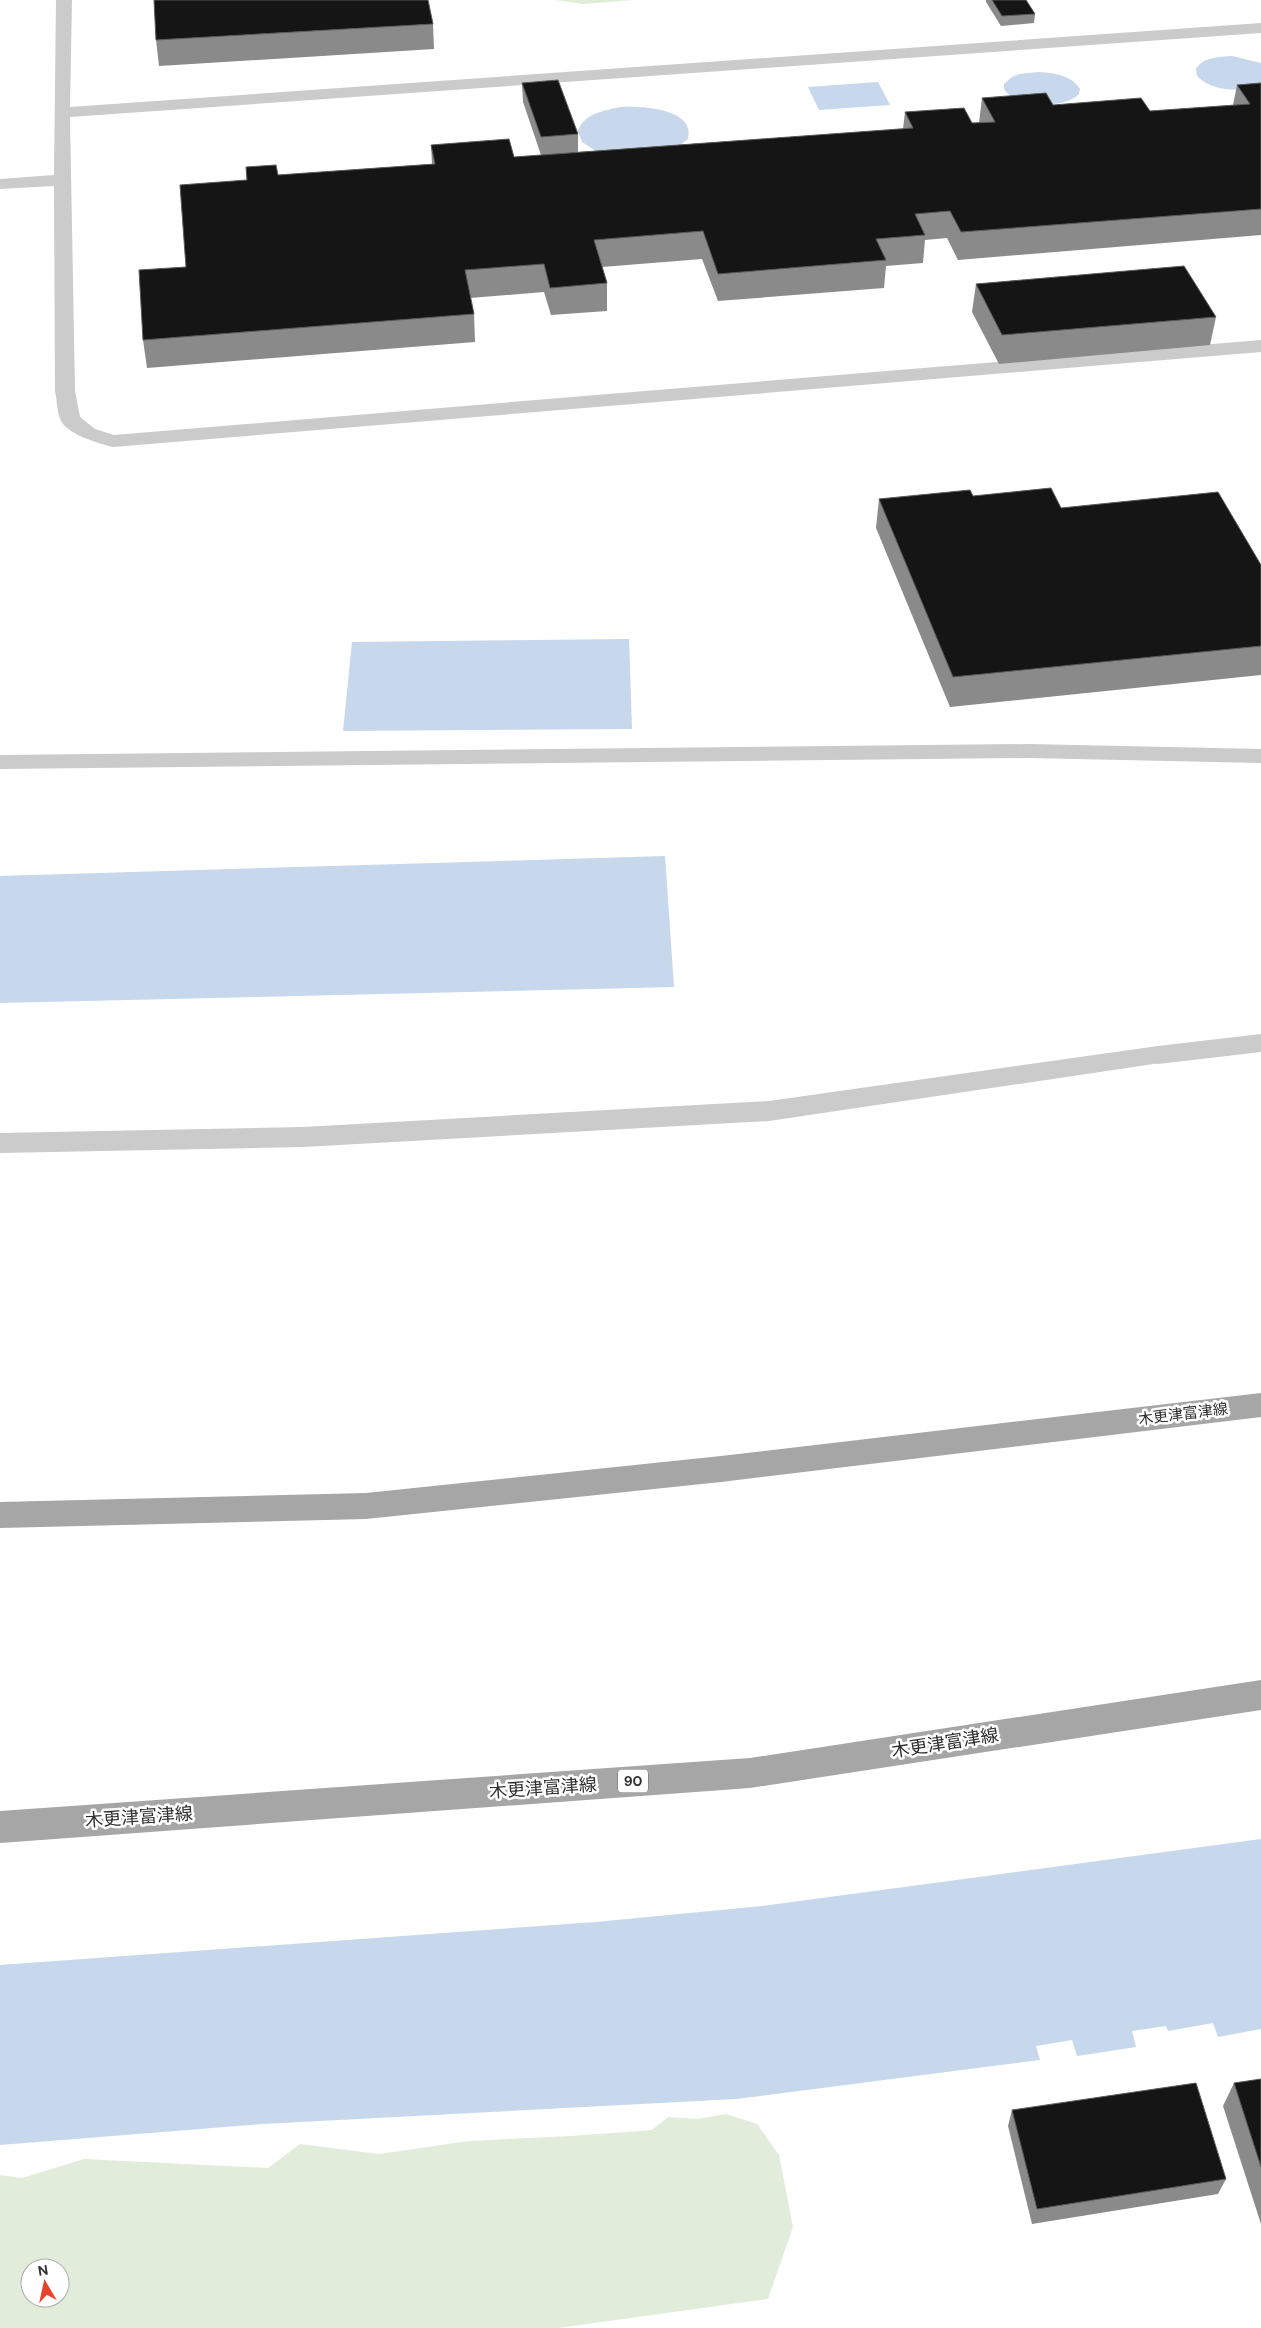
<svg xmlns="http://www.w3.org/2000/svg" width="1261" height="2328" font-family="'DM Sans','Noto Sans JP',sans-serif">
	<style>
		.green { fill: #e1ecdb; fill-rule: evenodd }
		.water { fill: #c7d7ec }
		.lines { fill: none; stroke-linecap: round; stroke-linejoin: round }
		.service { fill: #cbcbcb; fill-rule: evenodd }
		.minor { fill: #cbcbcb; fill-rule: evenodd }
		.tertiary { fill: #cbcbcb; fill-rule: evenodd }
		.primary { fill: #a6a6a6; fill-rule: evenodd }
		.wall { fill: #8a8a8a }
		.building { fill: #151515; stroke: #5b5b5b }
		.labels { text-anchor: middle; stroke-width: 5; stroke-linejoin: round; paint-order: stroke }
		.shield { fill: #fff; stroke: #6d6d6d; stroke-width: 1 }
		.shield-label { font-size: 14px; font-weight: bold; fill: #2e2e2e }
		.street-label { font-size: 15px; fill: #2e2e2e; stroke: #fff }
		.near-street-label { font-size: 18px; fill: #2e2e2e; stroke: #fff }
	</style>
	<rect width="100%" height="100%" fill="#fff"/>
	<g class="green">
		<polygon points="555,0 634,0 583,4"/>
		<path d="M726,2114L757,2124L779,2155L793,2227L768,2299L558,2328H0V2175L22,2178L84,2159L268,2168L300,2144L379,2154L469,2141L571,2136L652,2130L668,2117L697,2119ZM30,2268H60V2298H30Z"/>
	</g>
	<g class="water">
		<path d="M1232,56L1261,63V88C1239,90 1214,93 1197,76L1196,69C1203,57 1219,57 1232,56Z"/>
		<path d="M1039,72C1054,73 1071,75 1080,89L1079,94C1064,110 1015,107 1004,89V84L1012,77L1019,74Z"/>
		<polygon points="878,82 890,105 819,110 808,87"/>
		<path d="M621,107C640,106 696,108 688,139L675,149L596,151L582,142L578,131C583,114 605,110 621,107Z"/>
		<polygon points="629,639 632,729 343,731 352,642"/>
		<polygon points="665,856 674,987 0,1003 0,876"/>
		<polygon points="1261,1839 1261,2029 1218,2037 1213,2023 1168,2031 1166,2026 1132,2031 1136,2047 1077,2056 1072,2040 1036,2046 1040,2060 736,2099 263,2124 0,2145 0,1965 596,1922 762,1906"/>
	</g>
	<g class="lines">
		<g class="service">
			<path d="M56,0H72L70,107L1261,23V33L70,117L75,391L80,417L95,429L114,435L1261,340V352L113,447C98,443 67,435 60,419C57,411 57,400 55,391L54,186L0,189V179L54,175Z"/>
			<polygon points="1261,1034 1261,1052 1158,1064 1149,1062 1145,1055 1149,1048 1158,1046"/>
		</g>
		<polygon class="minor" points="1158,1046 1167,1048 1171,1055 1167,1062 769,1121 303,1147 0,1153 0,1133 303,1127 769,1101"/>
		<polygon class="tertiary" points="1029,744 1261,749 1261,763 1029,758 0,769 0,755"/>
		<g class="primary">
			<polygon points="1261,1393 1261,1417 721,1482 366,1519 0,1528 0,1502 366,1493 721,1456"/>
			<polygon points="1261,1680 1261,1710 750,1788 0,1843 0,1811 750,1758"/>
		</g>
	</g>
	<g class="wall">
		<polygon points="986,0 1026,0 1035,14 1034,23 1001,26 986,2"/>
		<polygon points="433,24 434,49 159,66 156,40"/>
		<polygon points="522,83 578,134 578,152 903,129 905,112 972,123 979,123 982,98 1053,105 1150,111 1233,105 1237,85 1261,83 1261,235 958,260 947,238 925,240 923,263 886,266 884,288 718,301 702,259 602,267 607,283 607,311 551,315 544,292 470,298 474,314 475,342 147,368 143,340 186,267 247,180 278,175 432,164 431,145 514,157 541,155 523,102"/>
		<polygon points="976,284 1216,317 1210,345 999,364 972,312"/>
		<polygon points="973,496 1061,508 1261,565 1261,675 950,707 876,528 879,499"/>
		<polygon points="1261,2079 1261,2224 1223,2106 1234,2083"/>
		<polygon points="1012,2110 1226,2179 1218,2194 1032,2224 1008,2126"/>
	</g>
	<g class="building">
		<polygon points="154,0 428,0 433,24 156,40"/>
		<polygon points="992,0 1026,0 1035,14 1002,16"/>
		<polygon points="558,80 578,134 541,137 522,83"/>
		<polygon points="1261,83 1261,209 961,232 950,211 915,214 925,235 876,239 886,260 718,274 703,231 594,240 607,283 550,288 544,264 465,270 474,314 143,340 139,270 186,267 180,185 247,180 246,167 276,165 278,175 435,164 431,145 509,139 514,157 913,128 905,112 964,108 972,123 995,122 982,98 1046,93 1053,105 1141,98 1150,111 1250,104 1237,85"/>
		<polygon points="1184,266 1216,317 1002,335 976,284"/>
		<polygon points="1051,488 1061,508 1218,492 1261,565 1261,646 953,677 879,499 970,490 973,496"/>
		<polygon points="1261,2079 1261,2167 1234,2083"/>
		<polygon points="1196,2083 1226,2179 1037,2209 1012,2110"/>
	</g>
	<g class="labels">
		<rect class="shield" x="618" y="1769.5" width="30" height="23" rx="4"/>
		<g class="shield-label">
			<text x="633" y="1786">90</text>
		</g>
		<g class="street-label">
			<text transform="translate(1183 1414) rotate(-7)" y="5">木更津富津線</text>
		</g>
		<g class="near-street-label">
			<text transform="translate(945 1743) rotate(-9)" y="6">木更津富津線</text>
			<text transform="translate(543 1788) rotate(-4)" y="6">木更津富津線</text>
			<text transform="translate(139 1817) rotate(-4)" y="6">木更津富津線</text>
		</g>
	</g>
	<g transform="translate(45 2283) rotate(351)"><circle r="24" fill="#ffffff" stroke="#ababab"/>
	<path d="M0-4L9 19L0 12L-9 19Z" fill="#e9412c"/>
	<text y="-8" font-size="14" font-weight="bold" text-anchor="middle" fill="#2e2e2e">N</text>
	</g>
</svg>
